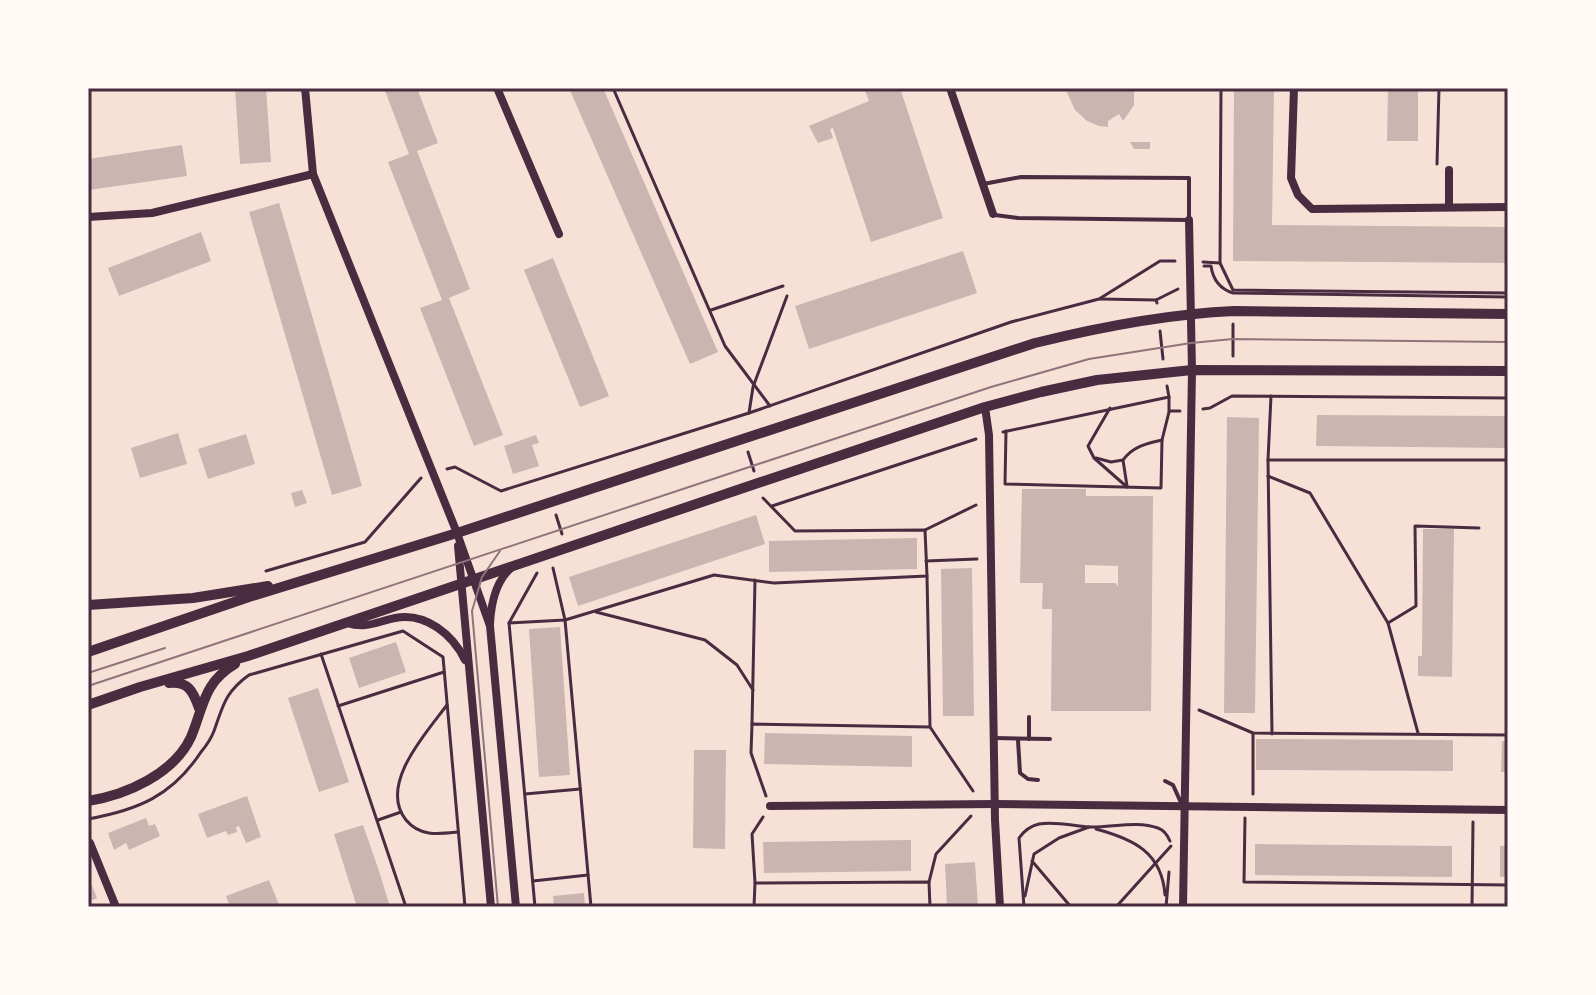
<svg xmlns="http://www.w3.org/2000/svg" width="1596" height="995" font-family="Lato,sans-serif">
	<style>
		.building { fill: #ccb4b1; fill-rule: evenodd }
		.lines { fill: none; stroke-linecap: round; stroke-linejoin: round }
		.path { stroke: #4a2c40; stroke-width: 3 }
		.service { stroke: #4a2c40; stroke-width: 4 }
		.minor { stroke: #4a2c40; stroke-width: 8 }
		.tertiary { stroke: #4a2c40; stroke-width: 10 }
		.tram { stroke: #8f747c; stroke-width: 2 }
		.neatline { fill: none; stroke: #4a2c40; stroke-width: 3 }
	</style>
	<rect width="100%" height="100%" fill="#f7e1d7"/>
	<g class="building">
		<polygon points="235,88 266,88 271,162 240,164"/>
		<polygon points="384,88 417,88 438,143 417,151 470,289 449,298 503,435 474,446 420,308 442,300 388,162 409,154"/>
		<polygon points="569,88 603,88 718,352 690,364"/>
		<polygon points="864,88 900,88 943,218 871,242 833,128 830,129 833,138 818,143 809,126 869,101"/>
		<polygon points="1065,88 1134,88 1134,105 1123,121 1119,114 1108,121 1108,127 1099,126 1087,121 1075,110"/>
		<polygon points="1234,88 1274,88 1272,225 1508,227 1508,263 1233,261"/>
		<polygon points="1388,88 1418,88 1418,141 1387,141"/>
		<polygon points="1130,142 1150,142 1150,149 1134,149"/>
		<polygon points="182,145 187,176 89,190 88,159"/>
		<polygon points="279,203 362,486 332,495 249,212"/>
		<polygon points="201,232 211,261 119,296 108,268"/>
		<polygon points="963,251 977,293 809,349 795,306"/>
		<polygon points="553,258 609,396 580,407 524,270"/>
		<polygon points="1317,415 1508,416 1508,448 1316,446"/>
		<polygon points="1227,417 1259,418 1255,713 1224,713"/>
		<polygon points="178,433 187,464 140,478 131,448"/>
		<polygon points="246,434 255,464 208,479 198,449"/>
		<polygon points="536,435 539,443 532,445 539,466 513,474 504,446"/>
		<path d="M1022,489H1086V496H1153L1151,711H1051L1052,609H1042L1043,583H1020ZM1085,565L1118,566V587L1116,583H1085Z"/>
		<polygon points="302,490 307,503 295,507 291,493"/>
		<polygon points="756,515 765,544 578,606 569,577"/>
		<polygon points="1423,529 1454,529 1452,677 1418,676 1418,656 1422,656"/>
		<polygon points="917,538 917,569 769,572 769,541"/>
		<polygon points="972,568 974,716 943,716 941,569"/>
		<polygon points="560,627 570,775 539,777 529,629"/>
		<polygon points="396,642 406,672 359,688 349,658"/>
		<polygon points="318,688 349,782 319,792 288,698"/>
		<polygon points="765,733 912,736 912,767 764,764"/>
		<polygon points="1256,739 1453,740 1453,771 1256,770"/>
		<polygon points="1502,741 1508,741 1508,772 1501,772"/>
		<polygon points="694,750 726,750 725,849 693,848"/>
		<polygon points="247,796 261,837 246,843 239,826 236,827 237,832 228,835 226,831 207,838 198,814"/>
		<polygon points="146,818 149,826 155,824 160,836 129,850 126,843 114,850 108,833"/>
		<polygon points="363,825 379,871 390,907 357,907 334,834"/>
		<polygon points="911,840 911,871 764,873 763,842"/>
		<polygon points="1255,844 1452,846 1452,877 1255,875"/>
		<rect x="1500" y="846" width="8" height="31"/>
		<polygon points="975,862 978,907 947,907 945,864"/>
		<polygon points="88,876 97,898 88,902"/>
		<polygon points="269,880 280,907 230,907 226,896"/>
		<polygon points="584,893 585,907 554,907 553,896"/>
	</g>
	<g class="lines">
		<g class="path">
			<polyline points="613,88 725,346 770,406"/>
			<polyline points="1437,164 1439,88"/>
			<polyline points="1203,262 1220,263 1233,290 1508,293"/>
			<polyline points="1220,263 1221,88"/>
			<path d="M1204,266H1211C1213,280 1220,289 1233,293L1508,297"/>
			<polyline points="1100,299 1156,300"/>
			<polyline points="1157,303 1156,300 1178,289"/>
			<polyline points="711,310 783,286"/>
			<polyline points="1160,331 1163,359"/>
			<polyline points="1233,356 1233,324"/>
			<polyline points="1271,396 1268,460 1272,734"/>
			<polyline points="1169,397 1169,411 1180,411"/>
			<polyline points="1110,408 1088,446 1094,458 1127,487"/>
			<polyline points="1203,409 1210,408 1232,396 1508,398"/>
			<polyline points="749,413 753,387 787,296"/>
			<polyline points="1006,431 1005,484 1161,488 1162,440 1169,412"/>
			<polyline points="1003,432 1169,397 1167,386"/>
			<polyline points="748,452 754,471"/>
			<polyline points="1096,458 1111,462 1123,460"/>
			<polyline points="1268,460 1508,460"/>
			<polyline points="447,469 455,467 501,491 749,413 1011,322 1099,299 1160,261 1175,261"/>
			<polyline points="1268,476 1310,493 1388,623 1418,733"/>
			<path d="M1127,486L1123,460C1133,446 1146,444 1162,440"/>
			<polyline points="772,506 976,439"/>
			<polyline points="556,515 562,534"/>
			<polyline points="925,530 976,505"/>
			<polyline points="926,561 977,559"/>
			<polyline points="553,568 565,620 591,907"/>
			<polyline points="266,571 365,542 421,478"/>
			<polyline points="927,576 930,727 973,791"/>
			<polyline points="596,612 705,640 737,665 753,690"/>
			<polyline points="509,623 565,620 714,575 774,583 927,576 925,530 795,531 763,498"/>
			<polyline points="1388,623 1416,606 1415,526 1479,528"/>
			<polyline points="321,654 406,907"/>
			<path d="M447,705C426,733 378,785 406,820C420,837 439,834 458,832"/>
			<polyline points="338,706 444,672"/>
			<polyline points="1199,710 1253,733 1508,735"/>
			<polyline points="752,724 755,580"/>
			<polyline points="525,794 580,789"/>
			<polyline points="1253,794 1253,733"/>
			<polyline points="766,796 751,753 752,724 930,727"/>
			<polyline points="763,817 752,834 755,883 929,882 930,907"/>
			<polyline points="1245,818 1244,882 1508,885"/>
			<path d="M88,819C138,810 172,796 201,752C206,746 211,739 214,731C223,706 225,692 249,675L403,631L443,657L465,907"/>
			<polyline points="378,820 401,812"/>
			<path d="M1096,829C1133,839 1162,852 1165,895"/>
			<polyline points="1032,861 1071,907"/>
			<polyline points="533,881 588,875"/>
			<polyline points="929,882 936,854 971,816"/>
			<polyline points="1025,896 1034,854 1059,838 1089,827"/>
			<polyline points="535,907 509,623 537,573"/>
			<polyline points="754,907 755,883"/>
			<path d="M1024,907L1019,838C1024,831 1030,826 1039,824C1056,821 1072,826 1089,827C1110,828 1137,820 1158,828C1164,830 1167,834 1170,841"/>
			<polyline points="1116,907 1171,846"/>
			<polyline points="1166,907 1169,872"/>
			<polyline points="1472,907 1473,822"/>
		</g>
		<g class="service">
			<polyline points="983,184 1021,177 1189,178 1189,220 1018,218 995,215"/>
			<polyline points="1029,717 1029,739"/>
			<polyline points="995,738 1050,739"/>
			<polyline points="1018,740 1020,773 1028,779 1038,780"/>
			<polyline points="1165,781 1173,785 1182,805"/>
		</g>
		<g class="minor">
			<polyline points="305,88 313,174 457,533 490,626 516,907"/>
			<polyline points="497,88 559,234"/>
			<polyline points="950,88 993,214"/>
			<polyline points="1294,88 1291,178 1298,195 1312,209 1508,207"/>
			<polyline points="1449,206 1449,170"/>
			<polyline points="88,217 152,213 313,174"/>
			<polyline points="985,407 989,435 995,820 1000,907"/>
			<polyline points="458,546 491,907"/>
			<path d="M347,623C366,629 376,622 395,618C426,612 453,635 465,660"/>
			<path d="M490,624C491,604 495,582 511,568"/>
			<polyline points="770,806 995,804 1508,810"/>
			<polyline points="90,843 116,907"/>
			<polyline points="1183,907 1192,370 1189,220"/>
		</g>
		<g class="tertiary">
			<polyline points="88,605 193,598 268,586"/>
			<path d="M88,652L249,597L457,533L1035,343C1100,327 1167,314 1234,311L1508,314"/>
			<path d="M169,683C188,681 193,691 199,708"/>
			<polyline points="88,705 140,687 248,656 758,483 985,407 1041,392 1097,380 1192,370 1508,371"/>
			<path d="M88,801C126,795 174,774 191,737C204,706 203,683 235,664"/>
		</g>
		<g class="tram">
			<polyline points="88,673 165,648"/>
			<polyline points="88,686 991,387 1089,359 1191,343 1233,339 1508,342"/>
			<polyline points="498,907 472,611 482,577 500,551"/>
		</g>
	</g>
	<rect width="1596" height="995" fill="none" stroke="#fffaf5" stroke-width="180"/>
	<rect x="90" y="90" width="1416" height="815" class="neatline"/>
</svg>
